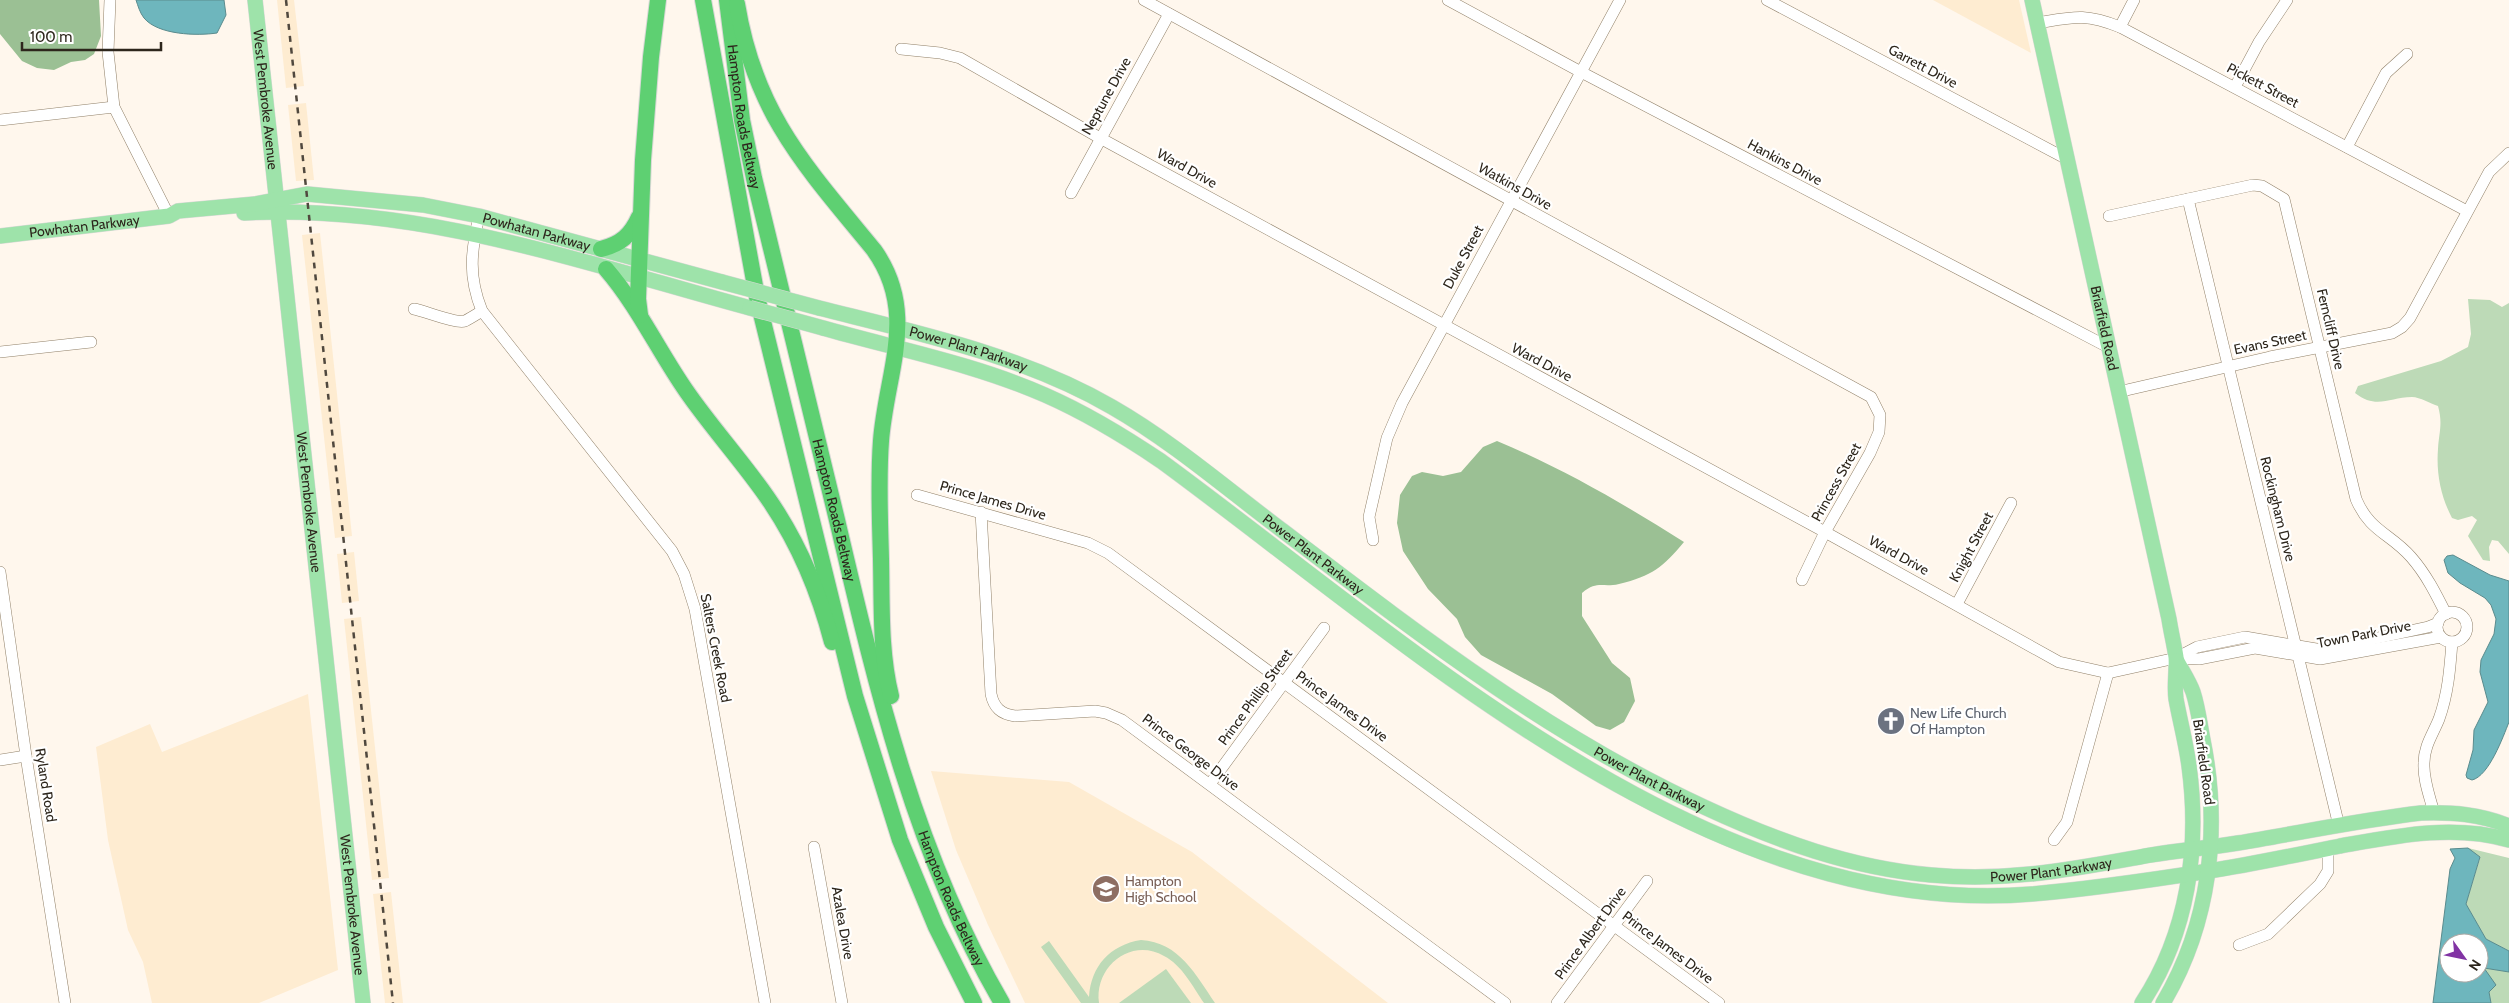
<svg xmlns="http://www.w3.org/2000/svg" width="2509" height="1003" font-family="Cabin,sans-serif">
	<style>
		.built { fill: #feecd1 }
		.green { fill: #bddab7 }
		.forest { fill: #9bc094 }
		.water { fill: #6eb6bd; stroke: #5a8b8d; fill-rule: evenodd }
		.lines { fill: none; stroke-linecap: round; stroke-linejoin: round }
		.minor-casing { stroke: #918169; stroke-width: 12 }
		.major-casing { stroke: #d9d8d6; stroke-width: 16 }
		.highway-casing { stroke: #d9d8d6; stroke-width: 18 }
		.minor { stroke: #fff; stroke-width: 11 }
		.major { stroke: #9ee3aa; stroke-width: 15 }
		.highway { stroke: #5ed072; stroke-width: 16 }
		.rail { stroke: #50483e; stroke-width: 2.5; stroke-dasharray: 6 6; stroke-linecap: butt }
		.major-bridge-casing { stroke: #d9d8d6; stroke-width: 16; stroke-linecap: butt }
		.major-bridge { stroke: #9ee3aa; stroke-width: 15 }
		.labels { text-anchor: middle; stroke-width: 4.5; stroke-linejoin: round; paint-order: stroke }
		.street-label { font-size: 14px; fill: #2d261c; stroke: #fff }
		.worship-label { font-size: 14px; fill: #5b616d; stroke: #fff; text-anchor: start }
		.education-label { font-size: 14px; fill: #785e54; stroke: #fff; text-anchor: start }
	</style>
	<rect width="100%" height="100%" fill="#fff7ed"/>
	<g class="built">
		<polygon points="277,0 294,0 304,86 286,88"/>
		<polygon points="1933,0 2019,0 2031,53"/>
		<polygon points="306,103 314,180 296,181 288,105"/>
		<polygon points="320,233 352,536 335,538 302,235"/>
		<polygon points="354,552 359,601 342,603 337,554"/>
		<polygon points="361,617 389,878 372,880 344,619"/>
		<polygon points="308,694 338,970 259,1003 152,1003 143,962 128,930 108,840 96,747 150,724 162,752"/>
		<polygon points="931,771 1069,782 1192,852 1388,1003 1025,1003 988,925 956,850"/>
		<polygon points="391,892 403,1003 385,1003 373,894"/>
	</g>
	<g class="green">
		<path d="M2468,299L2490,300L2502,307L2509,303V554L2498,541L2492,540L2489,547L2490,561L2483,560L2468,536L2477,520L2472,516L2458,520L2452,518C2441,497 2436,473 2438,449C2439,432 2443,424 2438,406C2431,404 2420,397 2412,397C2389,397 2377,410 2355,393L2358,386L2441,361L2468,347L2471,334Z"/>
		<polygon points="2468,848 2509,858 2509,951 2486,939 2466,904 2480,858"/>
		<path d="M1141,940C1179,942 1196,975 1215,1003H1204C1193,987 1182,965 1164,956C1131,937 1094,967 1099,1003H1081L1041,947L1049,941L1089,997C1091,966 1110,945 1141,940Z"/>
		<polygon points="2484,967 2509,972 2509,1003 2491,1003"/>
		<polygon points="1166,969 1191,1003 1119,1003"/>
	</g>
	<g class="forest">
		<polygon points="0,0 99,0 101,36 94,54 85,60 71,62 54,70 37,68 22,61 0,34"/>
		<path d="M1497,441C1562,468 1624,504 1684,542C1663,567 1652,576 1619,584C1602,588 1598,580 1582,593V616L1612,663L1630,678L1635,701L1624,722L1610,730L1596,726L1552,694L1481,655L1465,637L1457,619L1428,589L1403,551L1397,523L1400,495L1412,476L1422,472L1443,476L1461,472L1483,447Z"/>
	</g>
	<g class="water">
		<path d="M136,0H224L226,15L217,33C197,36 158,35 144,18C140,13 138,6 136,0Z"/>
		<path d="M2453,555L2490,575L2509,581V722C2503,737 2489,776 2472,780L2467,778L2466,775L2473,750L2474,730L2488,702L2480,672L2481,660L2494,634L2496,619L2491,605L2485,598L2460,583L2448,573L2444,560L2447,556Z"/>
		<path d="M2468,848L2480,857L2466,904L2486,939L2509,951V972L2484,968L2496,985L2489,992L2491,1003H2433L2450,869L2455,858L2450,849ZM2449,943H2479V973H2449Z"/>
	</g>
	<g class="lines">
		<defs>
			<g id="minor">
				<polyline points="110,0 108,52 114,107 169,216"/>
				<polyline points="1144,0 1871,397 1880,415 1879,432 1870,453 1825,532 1802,580"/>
				<polyline points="1448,0 1581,72 2108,347"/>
				<polyline points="1767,0 2065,158"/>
				<path d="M2037,23C2074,17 2084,13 2120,27L2467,211"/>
				<polyline points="2120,27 2134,0"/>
				<polyline points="901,49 940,53 960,58 1100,138 1825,532 2059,662 2108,673 2176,658 2197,647 2245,637 2322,650 2428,627 2438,623"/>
				<polyline points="2235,87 2259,42 2287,0"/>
				<polyline points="0,120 114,107"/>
				<polyline points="2347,147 2386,73 2407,54"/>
				<polyline points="1071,193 1169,14"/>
				<polyline points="2188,199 2339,826"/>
				<path d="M479,216C471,252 468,276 482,311L672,551L684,574L695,609L765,1003"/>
				<path d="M2109,216L2253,185L2262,186L2284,199L2356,499C2370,532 2390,533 2411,557C2426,574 2436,594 2446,614"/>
				<path d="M414,309C425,311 456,324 465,321C471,318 477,314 482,311"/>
				<polyline points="0,352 91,342"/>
				<polyline points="2118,392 2270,357 2392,333 2402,327 2410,318 2489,172 2509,153"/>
				<polyline points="917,495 1088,543 1108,553 1719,1003"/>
				<path d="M981,512L991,694C994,708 1001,714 1015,716L1095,711L1106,713L1122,720L1505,1003"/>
				<polyline points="1373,540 1369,517 1387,438 1402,403 1620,0"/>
				<polyline points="0,572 26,756 65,1003"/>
				<polyline points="1957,604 2011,503"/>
				<circle cx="2452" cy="627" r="15"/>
				<polyline points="2178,658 2199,659 2255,648 2320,659 2441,637"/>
				<polyline points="0,760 26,756"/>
				<polyline points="1210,784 1324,628"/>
				<path d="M2434,813C2430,797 2423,780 2424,763C2424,746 2433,734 2439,719C2448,694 2450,669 2452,642"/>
				<polyline points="2054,840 2067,822 2108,673"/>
				<polyline points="814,847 842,1003"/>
				<polyline points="2239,945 2268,934 2320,884 2328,871 2328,849"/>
				<polyline points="1557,1003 1647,881"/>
			</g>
			<g id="major">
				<path id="s1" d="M255,0L363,1003"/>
				<path id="s2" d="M2032,0L2169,619C2171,632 2174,644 2176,657C2177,671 2174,685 2176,699C2180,721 2186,743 2189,766C2200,848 2188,933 2142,1003"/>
				<path d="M244,213C419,204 584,263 750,308"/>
				<path id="s3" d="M0,236L169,216L178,211L255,204L307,194L423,205L479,216L722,282"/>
				<path id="s4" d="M819,308C918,333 1022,355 1112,407C1173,442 1227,489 1283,531C1417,633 1550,736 1704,807C1777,841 1851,868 1931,875C2011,882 2073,869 2151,855C2180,850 2209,848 2238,843C2299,833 2360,820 2421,813C2452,812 2480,814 2509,826"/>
				<path d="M823,328C897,349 975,364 1045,395C1086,413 1124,436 1161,461C1407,641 1706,921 2032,894C2091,889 2151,880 2209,871C2253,864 2296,855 2340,846C2396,836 2453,824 2509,840"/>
				<path d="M2163,1003C2210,924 2221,830 2203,740C2200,725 2198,707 2193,692C2189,681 2182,671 2177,661"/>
			</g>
			<g id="highway">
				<polyline points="703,0 757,297 855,696 900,840 936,927 974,1003"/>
				<path id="s5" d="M727,0L742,120L754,178C781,292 809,406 837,520C876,686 915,855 1002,1003"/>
				<path d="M737,4C755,114 806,167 874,250C919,313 886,373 881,441C878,480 880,520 881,559C882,605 880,652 891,696"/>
				<path d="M601,249C621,244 631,235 639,217"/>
				<path d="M606,269C638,306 659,352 687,392C712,428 742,461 767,497C797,540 819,592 832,642"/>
				<polyline points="640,315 638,299 643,160 651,57 658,0"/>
			</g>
		</defs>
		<use href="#minor" class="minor-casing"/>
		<use href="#major" class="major-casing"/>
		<use href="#highway" class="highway-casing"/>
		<use href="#minor" class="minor"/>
		<use href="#major" class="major"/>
		<use href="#highway" class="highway"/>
		<polyline class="rail" points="286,0 393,1003"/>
		<defs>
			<g id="major-bridge">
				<polyline points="722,282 819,308"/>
				<polyline points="750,308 823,328"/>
			</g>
		</defs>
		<use href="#major-bridge" class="major-bridge-casing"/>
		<use href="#major-bridge" class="major-bridge"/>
	</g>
	<defs>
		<symbol id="church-disc" viewBox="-11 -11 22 22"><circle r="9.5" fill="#6b7280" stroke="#fff"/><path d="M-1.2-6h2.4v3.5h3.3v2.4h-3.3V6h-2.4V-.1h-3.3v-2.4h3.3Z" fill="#fff"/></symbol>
		<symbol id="school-disc" viewBox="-11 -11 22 22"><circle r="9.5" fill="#8d6e63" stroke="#fff"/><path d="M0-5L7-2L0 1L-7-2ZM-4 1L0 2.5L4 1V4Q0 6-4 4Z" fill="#fff"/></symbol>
	</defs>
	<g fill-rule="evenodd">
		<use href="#church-disc" x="1875" y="705" width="32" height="32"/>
		<use href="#school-disc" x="1090" y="873" width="32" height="32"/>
	</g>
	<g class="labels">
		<g class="street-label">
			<text transform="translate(1923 66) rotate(28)" y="5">Garrett Drive</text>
			<text transform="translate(2263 85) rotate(28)" y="5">Pickett Street</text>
			<text transform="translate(1106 96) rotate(-61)" y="5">Neptune Drive</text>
			<text dy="5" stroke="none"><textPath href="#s1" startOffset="100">West Pembroke Avenue</textPath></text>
			<text dy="5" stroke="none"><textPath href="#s5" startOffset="118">Hampton Roads Beltway</textPath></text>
			<text transform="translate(1785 162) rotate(28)" y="5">Hankins Drive</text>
			<text transform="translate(1187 168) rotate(29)" y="5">Ward Drive</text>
			<text transform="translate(1515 186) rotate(29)" y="5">Watkins Drive</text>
			<text dy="5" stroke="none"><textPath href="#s3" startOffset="85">Powhatan Parkway</textPath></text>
			<text dy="5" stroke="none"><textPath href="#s3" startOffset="544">Powhatan Parkway</textPath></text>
			<text transform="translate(1463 257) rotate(-62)" y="5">Duke Street</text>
			<text dy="5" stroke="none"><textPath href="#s2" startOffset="336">Briarfield Road</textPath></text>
			<text transform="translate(2331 329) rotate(77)" y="5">Ferncliff Drive</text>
			<text transform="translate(2270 342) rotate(-12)" y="5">Evans Street</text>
			<text dy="5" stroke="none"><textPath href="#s4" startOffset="155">Power Plant Parkway</textPath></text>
			<text transform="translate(1542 362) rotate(28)" y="5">Ward Drive</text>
			<text transform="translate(1836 482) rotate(-61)" y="5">Princess Street</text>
			<text transform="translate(993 500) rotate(16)" y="5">Prince James Drive</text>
			<text dy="5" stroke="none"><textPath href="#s1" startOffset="505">West Pembroke Avenue</textPath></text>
			<text transform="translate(2278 509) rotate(76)" y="5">Rockingham Drive</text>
			<text dy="5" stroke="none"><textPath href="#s5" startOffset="522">Hampton Roads Beltway</textPath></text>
			<text transform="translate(1971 547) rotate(-62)" y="5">Knight Street</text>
			<text dy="5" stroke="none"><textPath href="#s4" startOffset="560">Power Plant Parkway</textPath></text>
			<text transform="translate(1899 555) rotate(29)" y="5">Ward Drive</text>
			<text transform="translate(2364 634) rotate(-11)" y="5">Town Park Drive</text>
			<text transform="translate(716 648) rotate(79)" y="5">Salters Creek Road</text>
			<text transform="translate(1255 697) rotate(-54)" y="5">Prince Phillip Street</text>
			<text transform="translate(1342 706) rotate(36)" y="5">Prince James Drive</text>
			<text transform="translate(1191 752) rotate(37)" y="5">Prince George Drive</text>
			<text transform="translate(2204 762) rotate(82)" y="5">Briarfield Road</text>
			<text dy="5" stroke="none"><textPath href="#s4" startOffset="965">Power Plant Parkway</textPath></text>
			<text transform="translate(46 785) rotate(81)" y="5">Ryland Road</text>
			<text dy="5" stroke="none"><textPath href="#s4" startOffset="1385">Power Plant Parkway</textPath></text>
			<text dy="5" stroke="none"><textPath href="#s5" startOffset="928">Hampton Roads Beltway</textPath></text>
			<text dy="5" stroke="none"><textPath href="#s1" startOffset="910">West Pembroke Avenue</textPath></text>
			<text transform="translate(843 923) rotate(80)" y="5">Azalea Drive</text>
			<text transform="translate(1590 933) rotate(-54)" y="5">Prince Albert Drive</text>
			<text transform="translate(1668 947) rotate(37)" y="5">Prince James Drive</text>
		</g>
		<g class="worship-label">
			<text x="1910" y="718">New Life Church<tspan x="1910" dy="16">Of Hampton</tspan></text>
		</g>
		<g class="education-label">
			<text x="1125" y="886">Hampton<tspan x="1125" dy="16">High School</tspan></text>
		</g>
	</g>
	<g transform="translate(2464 958) rotate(123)"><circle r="24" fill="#ffffff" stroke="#aba8a4"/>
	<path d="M0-4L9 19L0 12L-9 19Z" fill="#8133a4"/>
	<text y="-8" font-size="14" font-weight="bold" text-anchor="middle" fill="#2d261c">N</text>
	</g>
	<path d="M22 42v8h139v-8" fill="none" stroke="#2d261c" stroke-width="2.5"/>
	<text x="30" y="42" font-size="15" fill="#2d261c" stroke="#ffffff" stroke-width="4" paint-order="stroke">100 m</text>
</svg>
